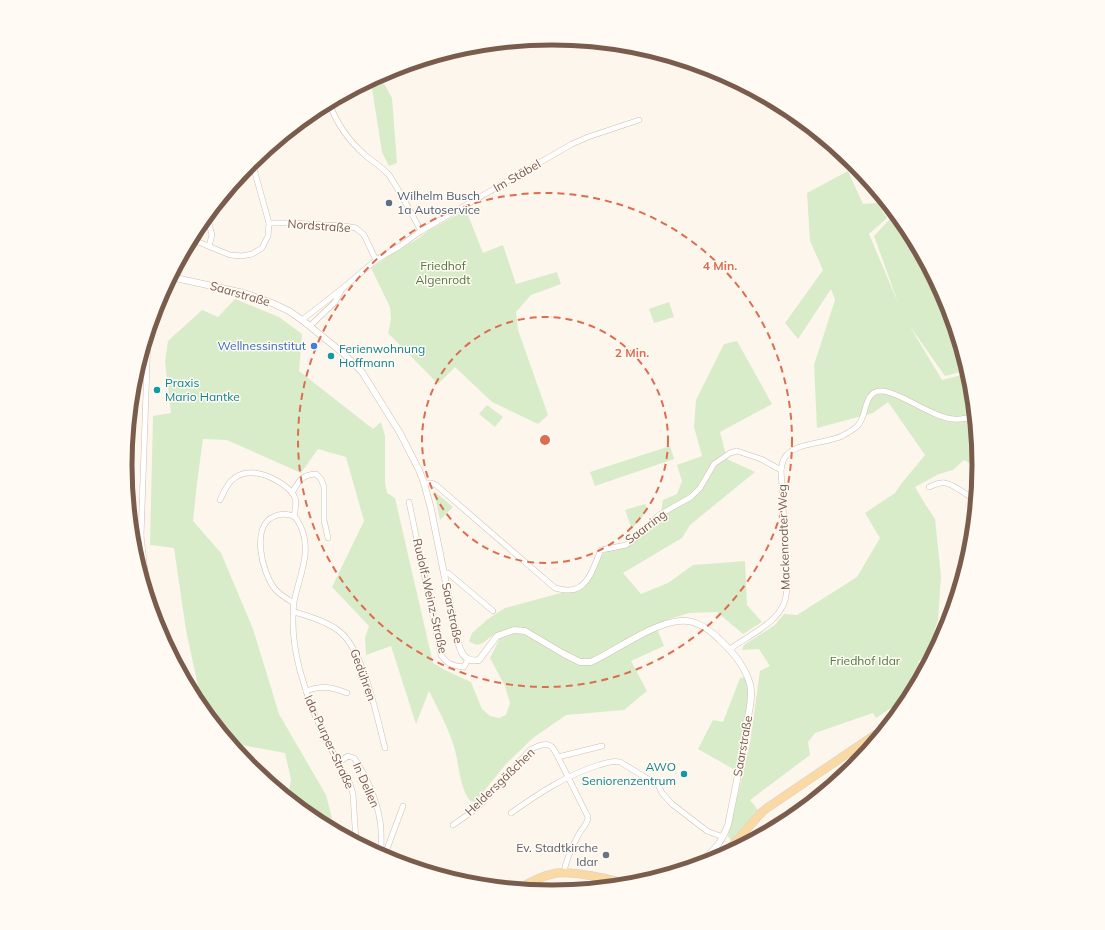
<svg xmlns="http://www.w3.org/2000/svg" width="1105" height="930" font-family="Mulish,sans-serif">
	<style>
		.green { fill: #d8ecc9 }
		.lines { fill: none; stroke-linecap: round; stroke-linejoin: round }
		.minor-casing { stroke: #d1beb0; stroke-width: 6 }
		.tertiary-casing { stroke: #d1beb0; stroke-width: 7 }
		.primary-casing { stroke: #dad1cd; stroke-width: 9 }
		.minor { stroke: #fff; stroke-width: 5 }
		.tertiary { stroke: #fff; stroke-width: 6 }
		.primary { stroke: #fbd9a5; stroke-width: 8 }
		.ring { fill: none; stroke: #dc6d51; stroke-width: 2; stroke-dasharray: 7 5 }
		.service-dot { fill: #5c6f8a; stroke: #fffaf3; stroke-width: 1.5 }
		.shop-dot { fill: #3f7fe0; stroke: #fffaf3; stroke-width: 1.5 }
		.culture-dot { fill: #0f9aa8; stroke: #fffaf3; stroke-width: 1.5 }
		.worship-dot { fill: #6b7280; stroke: #fffaf3; stroke-width: 1.5 }
		.labels { text-anchor: middle; stroke-width: 3; stroke-linejoin: round; paint-order: stroke }
		.street-label { font-size: 12px; fill: #7a5c4d; stroke: #fffaf3 }
		.service-label { font-size: 12px; fill: #4e5e75; stroke: #fffaf3; text-anchor: start }
		.park-label { font-size: 12px; fill: #537a41; stroke: #fffaf3 }
		.shop-label { font-size: 12px; fill: #366cbe; stroke: #fffaf3; text-anchor: end }
		.culture-label { font-size: 12px; fill: #0d838f; stroke: #fffaf3; text-anchor: start }
		.worship-label { font-size: 12px; fill: #5b616d; stroke: #fffaf3; text-anchor: end }
		.rim { fill: none; stroke: #7a5c4d; stroke-width: 5 }
		.centre { fill: #dc6d51; stroke: #fffaf3; stroke-width: 2 }
		.ring-label { font-size: 12px; text-anchor: middle; font-weight: bold; fill: #dc6d51; stroke: #fffaf3; stroke-width: 3; stroke-linejoin: round; paint-order: stroke }
	</style>
	<rect width="100%" height="100%" fill="#fdf6ec"/>
	<g class="green">
		<polygon points="371,82 383,82 392,98 397,163 389,166 382,152"/>
		<polygon points="848,171 863,204 877,203 887,218 869,234 899,305 874,236 890,219 869,190 874,187 908,228 947,302 968,370 945,376 909,325 942,380 969,373 971,382 979,468 964,460 953,470 939,474 915,487 925,504 935,519 941,576 938,620 934,632 939,643 938,646 918,662 925,670 912,694 876,718 873,713 815,733 808,742 810,755 750,800 758,810 731,841 728,836 750,743 760,671 770,666 759,649 742,650 744,645 775,625 784,614 797,615 857,577 880,538 865,513 895,493 901,484 925,455 888,402 873,413 817,428 814,365 835,300 831,289 798,339 785,323 823,270 810,241 807,193"/>
		<polygon points="466,210 483,253 503,245 516,284 557,272 561,284 531,295 516,312 518,330 548,415 538,424 492,402 455,367 438,384 388,333 391,320 390,307 371,268 393,253 419,238 429,230"/>
		<path d="M235,299L279,317L302,334L299,371L373,429L381,422L385,436V483L387,493L395,498L433,663L445,670L471,682L482,709L490,716L499,718L506,715L510,703L505,686L490,658L499,640V633C487,635 482,652 469,641L472,633L488,619L505,608L568,591L579,590L588,581L600,556L609,550L626,546L660,517L663,500L677,494L682,481L677,465L702,456L694,427L696,400L724,344L737,341L772,404L720,432L727,459L755,472L690,525L682,538L623,573L641,594L668,583L693,565L745,561L747,605L762,622L743,634L717,612L689,613L663,621L658,631L664,646L631,661L647,691L624,710L566,715L533,738L506,764L475,802C472,802 470,801 468,798C459,783 459,763 454,747C448,727 438,709 429,691L416,724L391,646L366,655L365,638L369,626L332,587L364,521L346,457L318,449L301,473L227,440L203,439L197,483L193,521L221,553L253,629L279,714L326,795L332,818L320,822L315,820L288,798L291,779L285,753L236,744L233,746L203,709L186,630L174,548L150,545L153,416L171,413L165,362L168,341L202,310L218,317Z"/>
		<polygon points="669,302 674,317 654,323 649,309"/>
		<polygon points="487,405 503,417 495,427 479,414"/>
		<polygon points="670,446 674,459 595,486 590,472"/>
		<polygon points="434,491 453,507 440,520"/>
		<polygon points="645,504 648,510 632,529 625,510"/>
		<polygon points="745,677 749,692 743,737 735,770 698,749 713,720 723,722 740,678"/>
	</g>
	<g class="lines">
		<defs>
			<g id="minor">
				<path d="M329,102C336,123 349,141 365,155C373,162 382,167 389,175C401,193 411,213 421,231"/>
				<polyline points="207,216 212,235 209,246"/>
				<polyline points="269,223 291,223 345,226 356,228 364,235 376,260"/>
				<polyline points="191,239 230,255 242,256 252,254 262,248 268,236 269,223 252,162"/>
				<polyline points="302,320 343,288 376,260 400,246 421,231 572,144 588,137 639,120"/>
				<polyline points="310,326 335,302 341,291"/>
				<polyline points="148,336 141,536 145,571 151,605"/>
				<path d="M424,483H431L436,485L555,588C559,589 563,590 567,590C588,592 594,565 601,550L626,545L638,536L659,515L691,497L700,488L714,464L730,453L737,451L761,459L781,470"/>
				<path d="M929,487C934,485 940,482 945,483C954,484 968,496 976,501"/>
				<path d="M292,493C299,481 301,475 316,474L321,479L324,487V520L328,538"/>
				<path d="M220,500C223,494 226,486 231,481C246,466 269,474 285,486C289,489 293,492 295,498C297,503 295,510 294,516"/>
				<path d="M409,502L441,655C447,664 453,666 464,667L468,659"/>
				<polyline points="134,550 141,536"/>
				<polyline points="444,573 448,573 493,611"/>
				<path d="M294,603C287,599 280,595 275,589C262,573 250,525 275,516C280,514 285,514 290,515C296,516 297,520 300,525C313,551 299,576 294,602C293,608 293,616 293,623C293,639 296,655 300,671C304,683 307,696 312,708C322,735 337,759 350,784L353,794L356,842"/>
				<path d="M294,612C309,616 326,621 339,631C364,650 377,718 385,748"/>
				<path d="M730,649C745,638 772,625 781,609C787,600 787,589 787,579L781,470C782,466 782,462 784,459C792,442 826,444 842,436C847,433 856,429 859,424C867,414 864,391 881,391C888,391 894,394 901,397C914,403 940,419 954,419C961,420 968,418 975,416"/>
				<path d="M306,691C321,685 332,687 347,693"/>
				<polyline points="558,757 602,746"/>
				<path d="M338,763L348,756L354,758C366,775 377,800 380,821C382,832 381,844 381,855"/>
				<path d="M511,813C538,794 566,775 599,765C606,763 612,760 620,762L658,785L662,793L672,804L707,831L723,837"/>
				<path d="M453,825L473,811L480,805L530,750C537,746 547,741 553,748C555,751 557,755 558,757L588,817C588,824 582,828 579,834C573,845 566,859 564,872"/>
				<polyline points="350,839 356,836"/>
				<polyline points="384,857 403,806"/>
			</g>
			<path id="tertiary" d="M171,277L244,293L272,303L289,311L302,320L344,354L362,372L400,433L419,470L424,483L431,509L457,638C460,650 463,663 479,660L497,636L514,630L525,631L564,654L580,662H591C617,650 651,624 679,621C694,619 709,629 719,639C732,651 745,666 750,684C753,696 749,711 747,723C742,757 735,791 728,825C720,846 713,851 697,865"/>
			<g id="primary">
				<polyline points="719,858 732,846 762,812 767,808 888,726"/>
				<path d="M519,889C530,882 544,875 557,873C573,871 612,879 628,885"/>
			</g>
		</defs>
		<use href="#minor" class="minor-casing"/>
		<use href="#tertiary" class="tertiary-casing"/>
		<use href="#primary" class="primary-casing"/>
		<use href="#minor" class="minor"/>
		<use href="#tertiary" class="tertiary"/>
		<use href="#primary" class="primary"/>
	</g>
	<g class="ring">
		<circle cx="545" cy="440" r="123"/>
		<circle cx="545" cy="440" r="247"/>
	</g>
	<circle class="service-dot" cx="389" cy="203" r="4"/>
	<circle class="shop-dot" cx="314" cy="346" r="4"/>
	<g class="culture-dot">
		<circle cx="331" cy="356" r="4"/>
		<circle cx="157" cy="390" r="4"/>
		<circle cx="684" cy="774" r="4"/>
	</g>
	<circle class="worship-dot" cx="606" cy="855" r="4"/>
	<g class="labels">
		<g class="street-label">
			<text transform="translate(517 176) rotate(-30)" y="4">Im Stäbel</text>
			<text transform="translate(319 226) rotate(4)" y="4">Nordstraße</text>
			<text transform="translate(240 294) rotate(16)" y="4">Saarstraße</text>
			<text transform="translate(646 527) rotate(-37)" y="4">Saarring</text>
			<text transform="translate(784 537) rotate(-92)" y="4">Mackenrodter Weg</text>
			<text transform="translate(430 596) rotate(77)" y="4">Rudolf-Weinz-Straße</text>
			<text transform="translate(452 613) rotate(78)" y="4">Saarstraße</text>
			<text transform="translate(363 675) rotate(70)" y="4">Gedühren</text>
			<text transform="translate(329 742) rotate(65)" y="4">Ida-Purper-Straße</text>
			<text transform="translate(743 746) rotate(-80)" y="4">Saarstraße</text>
			<text transform="translate(500 782) rotate(-44)" y="4">Heldersgäßchen</text>
			<text transform="translate(366 785) rotate(66)" y="4">In Dellen</text>
		</g>
		<g class="service-label">
			<text x="397" y="200">Wilhelm Busch<tspan x="397" dy="14">1a Autoservice</tspan></text>
		</g>
		<g class="park-label">
			<text x="443" y="270">Friedhof<tspan x="443" dy="14">Algenrodt</tspan></text>
			<text x="865" y="665">Friedhof Idar</text>
		</g>
		<g class="shop-label">
			<text x="306" y="350">Wellnessinstitut</text>
		</g>
		<g class="culture-label">
			<text x="339" y="353">Ferienwohnung<tspan x="339" dy="14">Hoffmann</tspan></text>
			<text x="165" y="387">Praxis<tspan x="165" dy="14">Mario Hantke</tspan></text>
			<text x="676" y="771" text-anchor="end">AWO<tspan x="676" dy="14">Seniorenzentrum</tspan></text>
		</g>
		<g class="worship-label">
			<text x="598" y="852">Ev. Stadtkirche<tspan x="598" dy="14">Idar</tspan></text>
		</g>
	</g>
	<path d="M0 0H1105V930H0ZM132 465a420 420 0 1 1 840 0a420 420 0 1 1-840 0Z" fill="#fffaf3" fill-rule="evenodd"/>
	<path class="rim" d="M132 465a420 420 0 1 1 840 0a420 420 0 1 1-840 0Z"/>
	<circle cx="545" cy="440" r="6" class="centre"/>
	<g class="ring-label">
		<text x="720" y="270">4 Min.</text>
		<text x="632" y="357">2 Min.</text>
	</g>
</svg>
